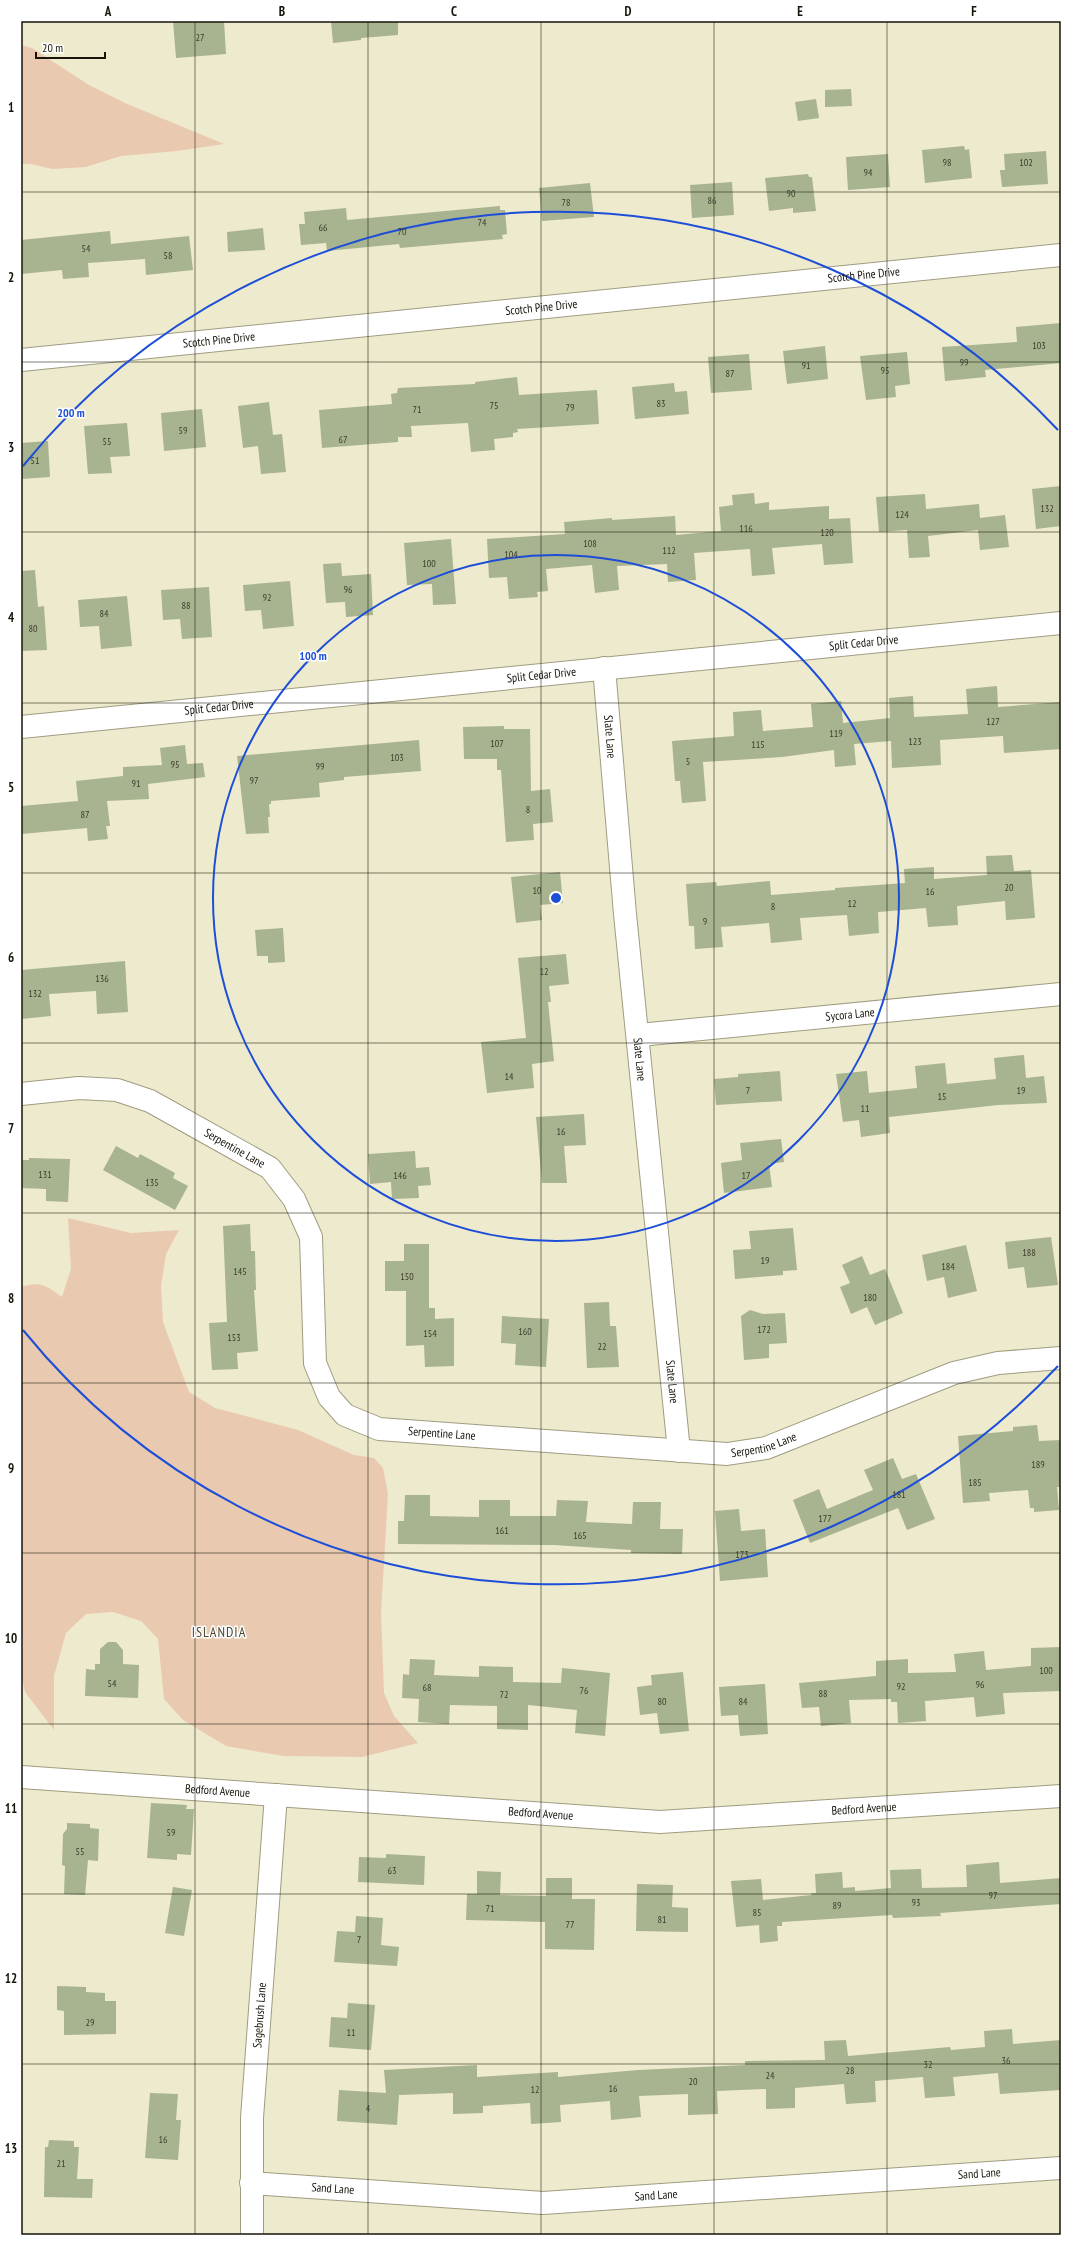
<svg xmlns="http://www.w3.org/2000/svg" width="1082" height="2256" font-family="'PT Sans Narrow',sans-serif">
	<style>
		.green { fill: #e9cab0 }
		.building { fill: #a8b38f }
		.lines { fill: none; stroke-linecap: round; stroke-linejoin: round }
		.minor-casing { stroke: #a09c81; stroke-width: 24 }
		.minor { stroke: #fff; stroke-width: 22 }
		.grid { fill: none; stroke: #17150b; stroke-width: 1; stroke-opacity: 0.55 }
		.ring { fill: none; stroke: #1d4ed8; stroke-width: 2 }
		.labels { text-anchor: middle; stroke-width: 3; stroke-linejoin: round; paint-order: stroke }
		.number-label { font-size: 10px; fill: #3b3c2c }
		.street-label { font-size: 12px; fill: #17150b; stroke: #fff }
		.quarter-label { font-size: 14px; letter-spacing: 1px; fill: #4b482f; stroke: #fff }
		.centre { fill: #1d4ed8; stroke: #fff; stroke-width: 2 }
		.ring-label { font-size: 12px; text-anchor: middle; font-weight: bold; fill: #1d4ed8; stroke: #fff; stroke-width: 3; stroke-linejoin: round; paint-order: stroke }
		.neatline { fill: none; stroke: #17150b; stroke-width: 1.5 }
		.grid-label { font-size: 13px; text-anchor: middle; font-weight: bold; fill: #17150b }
	</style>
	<rect width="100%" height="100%" fill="#eeeacd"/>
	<g class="green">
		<polygon points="21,45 32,48 89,85 125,103 224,144 177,151 121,156 86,167 52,169 31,164 21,164"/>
		<path d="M68,1218L131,1233L179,1230L166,1254L161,1286L163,1322L189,1392L215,1408L298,1430L354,1455L374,1458L383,1468L388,1494L381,1613L384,1693L394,1716L418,1743L362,1757L283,1756L226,1746L183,1720L164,1699L158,1639L141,1621L113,1612L86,1614L66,1633L54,1676V1730L25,1692L21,1674V1287C41,1280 48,1287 62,1297L71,1269Z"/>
	</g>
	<g class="building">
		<polygon points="173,21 224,21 226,54 176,58"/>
		<polygon points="331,21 398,21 398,35 361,38 361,40 333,43"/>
		<polygon points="851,89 852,106 825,107 825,90"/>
		<polygon points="816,99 819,118 798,121 795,102"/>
		<polygon points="964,146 965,150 969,149 972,178 925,183 922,150"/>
		<polygon points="1046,151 1048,184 1002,187 1000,170 1005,170 1004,154"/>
		<polygon points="888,154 890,187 848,190 846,157"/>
		<polygon points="808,174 809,177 812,177 816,211 793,213 793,208 769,211 765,178"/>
		<polygon points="732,182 734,215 692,218 690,185"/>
		<polygon points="590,183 594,217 542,221 539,188"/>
		<polygon points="500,206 500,210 505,210 507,234 502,235 503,239 400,248 399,244 327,251 326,243 301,245 299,224 305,224 304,212 346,208 347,220"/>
		<polygon points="263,228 265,250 228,252 227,232"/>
		<polygon points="110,231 111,244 189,236 193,270 146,275 145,259 88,263 89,277 63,279 62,270 21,274 21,240"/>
		<polygon points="1061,323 1061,363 985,370 986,377 945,381 942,347 1017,342 1016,327"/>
		<polygon points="825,346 828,379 787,384 783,351"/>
		<polygon points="907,352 910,384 895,386 896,397 866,400 860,356"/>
		<polygon points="749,354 752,390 711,393 708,357"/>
		<polygon points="517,377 519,395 597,390 599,424 517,429 518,432 513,433 513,437 494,439 495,450 471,452 468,423 411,426 412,437 398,437 398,442 322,448 319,410 392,404 391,394 397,393 398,388 475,384 475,382"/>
		<polygon points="674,383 675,392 687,391 689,414 635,419 632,387"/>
		<polygon points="269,402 273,435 282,434 286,472 261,474 258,446 243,448 238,406"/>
		<polygon points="202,409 206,447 164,451 161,413"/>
		<polygon points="127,423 130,456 110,457 112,473 88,474 84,426"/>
		<polygon points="48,441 50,477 21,479 21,443"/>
		<polygon points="1061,486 1061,526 1036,529 1032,489"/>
		<polygon points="754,493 755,504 769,502 769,510 829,506 829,519 850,518 853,563 824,565 822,544 772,548 775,574 752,576 750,549 694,553 696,580 668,582 667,564 617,566 619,590 595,593 592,565 546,569 548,591 537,592 538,597 509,599 507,577 489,578 487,539 565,534 564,522 612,518 612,520 675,516 676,535 721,531 719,507 733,505 732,495"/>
		<polygon points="925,494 926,509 979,504 980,518 1005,515 1009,547 980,550 978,530 928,536 930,557 909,558 907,530 879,532 876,497"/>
		<polygon points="451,539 456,604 433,605 432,584 407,585 404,543"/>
		<polygon points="341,563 342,576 371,574 373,615 346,617 345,602 326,603 323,564"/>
		<polygon points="35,570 38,607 44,606 47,650 21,651 21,571"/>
		<polygon points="290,581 294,626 263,629 261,610 245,611 243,585"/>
		<polygon points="209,587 212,637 182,639 180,619 163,620 161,590"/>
		<polygon points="127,596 132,646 101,649 99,626 80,627 78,600"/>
		<polygon points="997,686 998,707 1061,702 1061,749 1004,753 1003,736 940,740 941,765 892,768 891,741 854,744 856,765 835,767 834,750 782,757 703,762 706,801 682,803 680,781 675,781 672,741 734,736 733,712 761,710 763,731 813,727 811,704 841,701 843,723 890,718 889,698 913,696 914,717 968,714 966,689"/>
		<polygon points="504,726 504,729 530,729 531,791 550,789 553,822 533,824 534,840 506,842 501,770 497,770 497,759 464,759 463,727"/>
		<polygon points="419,740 421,771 344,777 344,780 319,783 320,797 271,801 271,804 269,804 270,817 268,817 269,833 246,834 237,756"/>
		<polygon points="185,745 187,764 203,763 205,777 148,784 149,799 107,801 110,826 106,826 108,839 88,841 87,828 21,834 21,806 78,801 76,781 123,776 123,767 162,765 160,748"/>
		<polygon points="1012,855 1014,871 1031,870 1035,918 1006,920 1005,901 957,906 958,925 928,927 926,908 878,912 879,933 849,936 847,915 800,918 802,940 771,943 769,923 721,927 723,947 695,949 694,926 689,926 686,884 716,882 717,886 770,881 771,895 835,890 835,888 905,883 904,869 934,867 934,879 987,875 986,856"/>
		<polygon points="560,872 563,903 540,905 542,920 516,923 511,877"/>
		<polygon points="283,928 285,962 268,963 268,956 257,956 255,930"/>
		<polygon points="566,954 569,984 549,986 551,1002 548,1002 554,1061 532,1064 534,1088 487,1093 481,1042 526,1038 518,958"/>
		<polygon points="125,961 128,1012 97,1014 96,991 49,994 51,1016 21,1019 21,970"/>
		<polygon points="1024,1055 1026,1078 1044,1076 1047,1103 998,1105 889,1117 890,1133 861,1137 859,1120 843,1122 836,1074 867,1071 869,1093 917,1088 915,1066 945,1063 947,1084 996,1079 994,1058"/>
		<polygon points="780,1071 782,1101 716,1105 714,1079 738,1077 738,1074"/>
		<polygon points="584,1114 586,1145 564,1146 567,1183 542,1183 536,1117"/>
		<polygon points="781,1139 784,1162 769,1164 772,1187 724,1193 721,1163 742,1160 740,1143"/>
		<polygon points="116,1146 138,1158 140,1154 175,1173 173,1178 188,1186 175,1210 103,1170"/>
		<polygon points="415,1151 416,1168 429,1167 431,1185 418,1186 419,1198 392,1199 391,1182 370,1184 368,1154"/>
		<polygon points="29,1158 70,1159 68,1202 46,1201 46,1189 21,1188 21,1160 29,1160"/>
		<polygon points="250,1224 251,1251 255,1251 256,1290 254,1290 258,1351 237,1353 238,1369 212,1370 209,1323 227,1322 223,1226"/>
		<polygon points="793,1228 797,1270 783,1271 783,1275 735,1279 733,1250 751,1249 749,1231"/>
		<polygon points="1051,1237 1058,1285 1027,1288 1024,1267 1008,1269 1005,1242"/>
		<polygon points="404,1244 429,1244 429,1308 435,1308 435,1319 454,1318 454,1366 425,1367 424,1345 406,1346 406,1291 385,1291 385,1261 404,1261"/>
		<polygon points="966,1245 977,1291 948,1298 944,1277 927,1281 922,1255"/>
		<polygon points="862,1256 870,1275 885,1269 903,1313 875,1325 867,1307 851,1314 840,1287 850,1283 842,1265"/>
		<polygon points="609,1302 610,1326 616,1326 619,1367 587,1368 584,1303"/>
		<polygon points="750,1310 763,1314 785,1313 787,1343 769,1344 769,1358 744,1360 741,1316"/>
		<polygon points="502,1316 549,1319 546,1367 515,1365 516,1344 501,1343"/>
		<polygon points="1037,1425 1039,1441 1061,1440 1061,1487 1057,1487 1059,1510 1034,1512 1034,1508 1030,1508 1028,1490 989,1493 990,1501 963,1503 958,1436 1013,1431 1013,1427"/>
		<polygon points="893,1458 902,1479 916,1474 935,1519 907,1530 898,1508 810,1543 793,1500 819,1489 827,1509 873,1490 864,1470"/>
		<polygon points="405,1495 430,1495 430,1516 479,1517 479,1500 510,1500 510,1516 556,1516 557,1500 588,1501 586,1522 632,1524 633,1502 661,1502 660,1529 683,1529 682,1554 631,1553 631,1550 554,1545 398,1544 398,1521 404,1521"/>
		<polygon points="739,1509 741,1531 765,1529 768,1577 720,1581 715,1511"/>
		<polygon points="108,1642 116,1642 123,1650 123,1664 139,1665 138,1698 85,1696 86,1669 95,1670 95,1664 100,1664 100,1649"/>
		<polygon points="1061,1647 1061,1691 1003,1693 1005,1714 976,1717 974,1697 925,1701 926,1721 898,1723 897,1702 891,1702 891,1699 849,1700 851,1723 821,1726 819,1707 802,1708 799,1683 876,1676 876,1661 908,1659 908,1673 956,1672 954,1654 984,1651 986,1670 1031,1666 1031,1648"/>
		<polygon points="410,1659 435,1660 434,1675 479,1677 479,1666 513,1667 513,1682 561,1683 562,1668 610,1673 605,1736 575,1733 577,1710 528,1705 528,1730 497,1729 497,1706 450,1705 449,1724 418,1722 419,1699 402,1698 403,1674 409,1675"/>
		<polygon points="683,1672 689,1731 660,1734 657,1713 640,1715 637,1687 652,1685 651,1675"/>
		<polygon points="765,1684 768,1734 740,1736 738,1715 721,1716 719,1687"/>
		<polygon points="151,1803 187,1805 186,1809 194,1809 191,1855 177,1854 177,1860 147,1858"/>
		<polygon points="67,1823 90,1824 90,1828 99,1829 98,1861 88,1860 85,1895 64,1894 65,1866 62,1865 63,1834 67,1829"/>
		<polygon points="386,1854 425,1856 424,1885 358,1882 359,1857 386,1858"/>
		<polygon points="999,1862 1000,1883 1061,1878 1061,1904 940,1913 941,1916 893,1918 892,1915 782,1922 782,1926 777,1926 778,1941 760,1943 759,1925 736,1927 731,1881 761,1879 763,1900 812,1895 811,1893 816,1893 815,1874 842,1872 843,1888 855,1887 855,1891 891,1888 890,1870 921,1869 922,1888 967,1887 966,1865"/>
		<polygon points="477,1871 501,1872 500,1895 546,1896 546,1878 572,1878 572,1899 595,1899 594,1950 545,1949 545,1922 466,1920 467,1894 477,1894"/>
		<polygon points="637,1884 673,1885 672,1907 688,1908 688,1932 636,1931"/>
		<polygon points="173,1887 192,1890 184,1936 165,1933"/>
		<polygon points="356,1916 383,1918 381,1945 399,1947 397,1966 334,1962 337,1931 355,1932"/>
		<polygon points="57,1986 86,1987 86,1992 105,1993 105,2001 116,2001 116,2034 64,2035 64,2011 57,2010"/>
		<polygon points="348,2003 375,2005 371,2050 329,2047 331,2017 347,2018"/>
		<polygon points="1012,2029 1013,2044 1061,2040 1061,2090 1000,2094 998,2073 953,2077 955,2096 925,2098 923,2077 875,2081 876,2102 846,2104 844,2084 795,2088 795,2108 766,2109 766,2089 717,2091 718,2114 688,2115 688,2094 639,2096 641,2117 611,2120 610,2101 560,2105 561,2122 531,2124 530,2103 483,2106 483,2113 453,2114 453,2093 399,2095 397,2125 337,2121 339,2090 386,2093 384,2070 477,2065 477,2077 558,2072 558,2077 638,2070 745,2065 745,2061 825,2060 824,2041 846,2040 848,2056 950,2047 951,2050 985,2047 984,2031"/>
		<polygon points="150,2093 178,2094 176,2120 181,2120 178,2160 145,2158"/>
		<polygon points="49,2140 74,2141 74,2147 79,2147 77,2179 93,2179 92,2198 44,2197 45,2147 48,2147"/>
	</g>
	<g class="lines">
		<defs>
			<g id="minor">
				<path id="s1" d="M21,360L1061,255"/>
				<path id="s2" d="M604,668L625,914L679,1451"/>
				<path id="s3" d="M21,727L1061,623"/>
				<path id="s4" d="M639,1035L1061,994"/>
				<path id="s5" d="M21,1094L79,1088L117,1090L150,1101L270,1168L294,1199L311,1237L315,1363L329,1397L345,1415L379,1429L727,1454L766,1448L954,1373L998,1363L1061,1358"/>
				<path id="s6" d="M21,1777L660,1822L1061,1796"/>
				<path id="s7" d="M251,2183L543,2203L1061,2168"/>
				<path id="s8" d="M252,2235V2118L276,1795"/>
			</g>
		</defs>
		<use href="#minor" class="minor-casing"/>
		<use href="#minor" class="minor"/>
	</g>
	<path class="grid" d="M195,21V2235M368,21V2235M541,21V2235M714,21V2235M887,21V2235M21,192H1061M21,362H1061M21,532H1061M21,703H1061M21,873H1061M21,1043H1061M21,1213H1061M21,1383H1061M21,1553H1061M21,1724H1061M21,1894H1061M21,2064H1061"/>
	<g class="ring">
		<circle cx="556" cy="898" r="343"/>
		<path d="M1058 1366A686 686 0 0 1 23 1330M23 466A686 686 0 0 1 1058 430"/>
	</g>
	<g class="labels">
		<g class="number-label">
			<text x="200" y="41">27</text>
			<text x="947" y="166">98</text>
			<text x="1026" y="166">102</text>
			<text x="868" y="176">94</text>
			<text x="791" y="197">90</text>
			<text x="712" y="204">86</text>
			<text x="566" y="206">78</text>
			<text x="482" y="226">74</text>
			<text x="323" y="231">66</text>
			<text x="402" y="235">70</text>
			<text x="86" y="252">54</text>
			<text x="168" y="259">58</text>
			<text x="1039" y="349">103</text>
			<text x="964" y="366">99</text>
			<text x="806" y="369">91</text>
			<text x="885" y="374">95</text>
			<text x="730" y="377">87</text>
			<text x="661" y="407">83</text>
			<text x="494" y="409">75</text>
			<text x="570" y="411">79</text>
			<text x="417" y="413">71</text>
			<text x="183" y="434">59</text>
			<text x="343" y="443">67</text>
			<text x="107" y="445">55</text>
			<text x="35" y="464">51</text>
			<text x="1047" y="512">132</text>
			<text x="902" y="518">124</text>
			<text x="746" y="532">116</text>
			<text x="827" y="536">120</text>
			<text x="590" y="547">108</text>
			<text x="669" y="554">112</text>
			<text x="511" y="558">104</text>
			<text x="429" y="567">100</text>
			<text x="348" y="593">96</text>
			<text x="267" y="601">92</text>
			<text x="186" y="609">88</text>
			<text x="104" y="617">84</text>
			<text x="33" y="632">80</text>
			<text x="993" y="725">127</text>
			<text x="836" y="737">119</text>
			<text x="915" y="745">123</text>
			<text x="497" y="747">107</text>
			<text x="758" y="748">115</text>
			<text x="397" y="761">103</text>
			<text x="688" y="765">5</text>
			<text x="175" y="768">95</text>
			<text x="320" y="770">99</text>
			<text x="254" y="784">97</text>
			<text x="136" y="787">91</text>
			<text x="528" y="813">8</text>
			<text x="85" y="818">87</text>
			<text x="1009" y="891">20</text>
			<text x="537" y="894">10</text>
			<text x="930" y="895">16</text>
			<text x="852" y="907">12</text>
			<text x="773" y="910">8</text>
			<text x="705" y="925">9</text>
			<text x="544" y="975">12</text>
			<text x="102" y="982">136</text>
			<text x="35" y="997">132</text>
			<text x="509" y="1080">14</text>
			<text x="748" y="1094">7</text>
			<text x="1021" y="1094">19</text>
			<text x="942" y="1100">15</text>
			<text x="865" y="1112">11</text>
			<text x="561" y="1135">16</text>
			<text x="45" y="1178">131</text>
			<text x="400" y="1179">146</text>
			<text x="746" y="1179">17</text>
			<text x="152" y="1186">135</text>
			<text x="1029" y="1256">188</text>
			<text x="765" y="1264">19</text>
			<text x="948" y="1270">184</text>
			<text x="240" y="1275">145</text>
			<text x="407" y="1280">150</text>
			<text x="870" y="1301">180</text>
			<text x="764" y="1333">172</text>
			<text x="525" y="1335">160</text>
			<text x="430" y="1337">154</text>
			<text x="234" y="1341">153</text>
			<text x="602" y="1350">22</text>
			<text x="1038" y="1468">189</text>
			<text x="975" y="1486">185</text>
			<text x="899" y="1498">181</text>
			<text x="825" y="1522">177</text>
			<text x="502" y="1534">161</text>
			<text x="580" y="1539">165</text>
			<text x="742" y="1558">173</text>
			<text x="1046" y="1674">100</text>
			<text x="112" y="1687">54</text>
			<text x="980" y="1688">96</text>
			<text x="901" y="1690">92</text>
			<text x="427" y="1691">68</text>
			<text x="584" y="1694">76</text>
			<text x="823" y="1697">88</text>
			<text x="504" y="1698">72</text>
			<text x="662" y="1705">80</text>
			<text x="743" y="1705">84</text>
			<text x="171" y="1836">59</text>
			<text x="80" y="1855">55</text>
			<text x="392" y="1874">63</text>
			<text x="993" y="1899">97</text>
			<text x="916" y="1906">93</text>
			<text x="837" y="1909">89</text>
			<text x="490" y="1912">71</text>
			<text x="757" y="1916">85</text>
			<text x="662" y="1923">81</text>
			<text x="570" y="1928">77</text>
			<text x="359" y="1943">7</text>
			<text x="90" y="2026">29</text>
			<text x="351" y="2036">11</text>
			<text x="1006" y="2064">36</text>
			<text x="928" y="2068">32</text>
			<text x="850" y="2074">28</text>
			<text x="770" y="2079">24</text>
			<text x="693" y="2085">20</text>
			<text x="613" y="2092">16</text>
			<text x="535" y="2093">12</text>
			<text x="368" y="2112">4</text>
			<text x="163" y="2143">16</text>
			<text x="61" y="2167">21</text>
		</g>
		<g class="street-label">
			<text dy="4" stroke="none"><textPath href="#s1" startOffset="847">Scotch Pine Drive</textPath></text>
			<text dy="4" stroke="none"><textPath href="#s1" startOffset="523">Scotch Pine Drive</textPath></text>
			<text dy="4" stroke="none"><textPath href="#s1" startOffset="199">Scotch Pine Drive</textPath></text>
			<text dy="4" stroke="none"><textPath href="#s3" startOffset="847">Split Cedar Drive</textPath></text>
			<text dy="4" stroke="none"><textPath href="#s3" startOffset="523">Split Cedar Drive</textPath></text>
			<text dy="4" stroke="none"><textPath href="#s3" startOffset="199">Split Cedar Drive</textPath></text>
			<text dy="4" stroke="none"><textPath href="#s2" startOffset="69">Slate Lane</textPath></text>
			<text dy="4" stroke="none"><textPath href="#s4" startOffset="212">Sycora Lane</textPath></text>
			<text dy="4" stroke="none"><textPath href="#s2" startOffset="393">Slate Lane</textPath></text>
			<text dy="4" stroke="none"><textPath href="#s5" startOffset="228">Serpentine Lane</textPath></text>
			<text dy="4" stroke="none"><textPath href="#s2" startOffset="717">Slate Lane</textPath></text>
			<text dy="4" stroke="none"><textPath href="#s5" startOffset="636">Serpentine Lane</textPath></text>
			<text dy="4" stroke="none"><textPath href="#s5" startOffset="960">Serpentine Lane</textPath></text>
			<text dy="4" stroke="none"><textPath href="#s6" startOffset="197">Bedford Avenue</textPath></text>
			<text dy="4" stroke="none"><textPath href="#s6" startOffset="845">Bedford Avenue</textPath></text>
			<text dy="4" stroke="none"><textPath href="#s6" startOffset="521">Bedford Avenue</textPath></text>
			<text dy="4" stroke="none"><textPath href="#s8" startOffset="220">Sagebrush Lane</textPath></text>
			<text dy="4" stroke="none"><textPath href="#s7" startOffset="730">Sand Lane</textPath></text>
			<text dy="4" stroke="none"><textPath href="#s7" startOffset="82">Sand Lane</textPath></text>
			<text dy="4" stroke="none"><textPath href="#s7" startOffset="406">Sand Lane</textPath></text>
		</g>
		<g class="quarter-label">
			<text x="219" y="1637">ISLANDIA</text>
		</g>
	</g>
	<circle cx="556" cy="898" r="6" class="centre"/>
	<g class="ring-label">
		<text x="71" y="417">200 m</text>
		<text x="313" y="660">100 m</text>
	</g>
	<rect width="1082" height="2256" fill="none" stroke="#ffffff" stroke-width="44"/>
	<path d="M36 52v6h69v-6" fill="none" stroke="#17150b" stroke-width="2"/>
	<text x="42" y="52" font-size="12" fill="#17150b" stroke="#ffffff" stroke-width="3" paint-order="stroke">20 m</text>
	<rect x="22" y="22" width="1038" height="2212" class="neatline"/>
	<g class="grid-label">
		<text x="108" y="16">A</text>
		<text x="282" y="16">B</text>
		<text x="454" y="16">C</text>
		<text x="628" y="16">D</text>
		<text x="800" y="16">E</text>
		<text x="974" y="16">F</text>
		<text x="11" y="112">1</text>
		<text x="11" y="282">2</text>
		<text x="11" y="452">3</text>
		<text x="11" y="622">4</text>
		<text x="11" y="792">5</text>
		<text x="11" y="962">6</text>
		<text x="11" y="1133">7</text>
		<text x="11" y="1303">8</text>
		<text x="11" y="1473">9</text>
		<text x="11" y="1643">10</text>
		<text x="11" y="1813">11</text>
		<text x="11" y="1983">12</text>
		<text x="11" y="2153">13</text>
	</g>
</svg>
